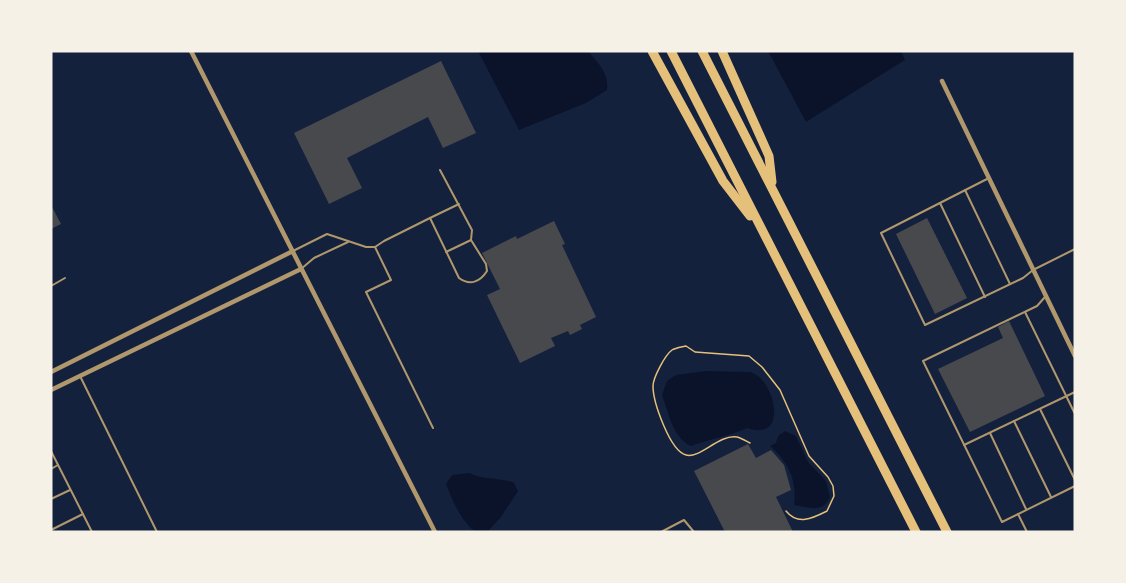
<svg xmlns="http://www.w3.org/2000/svg" width="1126" height="583" font-family="Ubuntu,sans-serif">
	<style>
		.water { fill: #0b132b }
		.building { fill: #48494c }
		.lines { fill: none; stroke-linecap: round; stroke-linejoin: round }
		.path { stroke: #e5c07b; stroke-width: 1.5 }
		.service { stroke: #b1986c; stroke-width: 2 }
		.minor { stroke: #b1986c; stroke-width: 4.5 }
		.motorway { stroke: #e5c07b; stroke-width: 9 }
	</style>
	<rect width="100%" height="100%" fill="#14213d"/>
	<g class="water">
		<path d="M478,51H588C599,64 609,73 607,90L586,103L519,130Z"/>
		<polygon points="768,51 901,51 905,60 806,122"/>
		<path d="M706,371L751,372C776,381 789,443 747,428C730,436 710,439 691,446C672,437 669,413 662,395L667,381L676,375Z"/>
		<path d="M785,431L796,436L808,462L826,481L830,497C823,514 808,507 794,505C797,480 789,463 770,446L776,443L778,436Z"/>
		<path d="M469,473C483,480 499,477 514,483L518,491L501,517L487,532H475C460,519 453,502 446,484L452,475Z"/>
	</g>
	<g class="building">
		<polygon points="441,61 476,133 443,148 428,117 347,158 362,188 329,204 294,133"/>
		<polygon points="51,205 61,224 51,229"/>
		<polygon points="927,218 967,298 935,314 896,234"/>
		<polygon points="554,221 565,244 562,245 596,317 580,325 582,329 570,335 568,331 551,338 555,346 520,363 487,295 500,289 482,253 516,236 517,239"/>
		<polygon points="1009,321 1045,396 970,432 938,369 1003,338 998,327"/>
		<polygon points="748,444 756,458 771,450 784,465 791,490 776,497 793,532 725,532 694,471"/>
	</g>
	<g class="lines">
		<path class="path" d="M750,443C746,441 741,438 737,437C719,434 700,459 686,455C670,451 653,402 653,386C653,378 665,355 672,350C675,348 682,347 686,346L695,352L749,356L762,367L780,390L809,456L828,477L833,486L834,496L827,511C813,518 798,526 786,511"/>
		<g class="service">
			<polyline points="987,179 881,233 925,325 1023,278 1033,270 1075,249"/>
			<polyline points="965,190 1010,284"/>
			<polyline points="940,203 985,297"/>
			<polyline points="430,218 459,204"/>
			<path d="M375,247L384,241L430,218L459,278C470,286 480,282 487,271L486,264L471,240L472,230L440,170"/>
			<polyline points="293,251 327,234 366,247 375,247 391,280 366,292 433,428"/>
			<polyline points="446,252 471,240"/>
			<polyline points="301,269 314,258 348,242"/>
			<polyline points="51,286 65,278"/>
			<polyline points="1045,297 1037,306 923,361 1002,522 1075,486"/>
			<polyline points="1025,312 1075,414"/>
			<polyline points="80,376 157,532"/>
			<polyline points="1040,409 1075,480"/>
			<polyline points="1014,421 1051,497"/>
			<polyline points="990,433 1026,509"/>
			<polyline points="964,445 1075,392"/>
			<polyline points="51,451 92,532"/>
			<polyline points="51,469 58,465"/>
			<polyline points="51,499 70,490"/>
			<polyline points="1018,514 1027,532"/>
			<polyline points="51,530 83,514"/>
			<polyline points="661,532 684,520 694,532"/>
		</g>
		<g class="minor">
			<polyline points="191,51 435,532"/>
			<polyline points="942,81 1075,356"/>
			<polyline points="51,372 293,251"/>
			<polyline points="51,390 301,269"/>
		</g>
		<g class="motorway">
			<polyline points="652,51 723,181 750,216"/>
			<polyline points="671,51 916,532"/>
			<polyline points="702,51 947,532"/>
			<polyline points="722,51 769,156 772,182"/>
		</g>
	</g>
	<rect width="1126" height="583" fill="none" stroke="#f6f1e7" stroke-width="105"/>
</svg>
